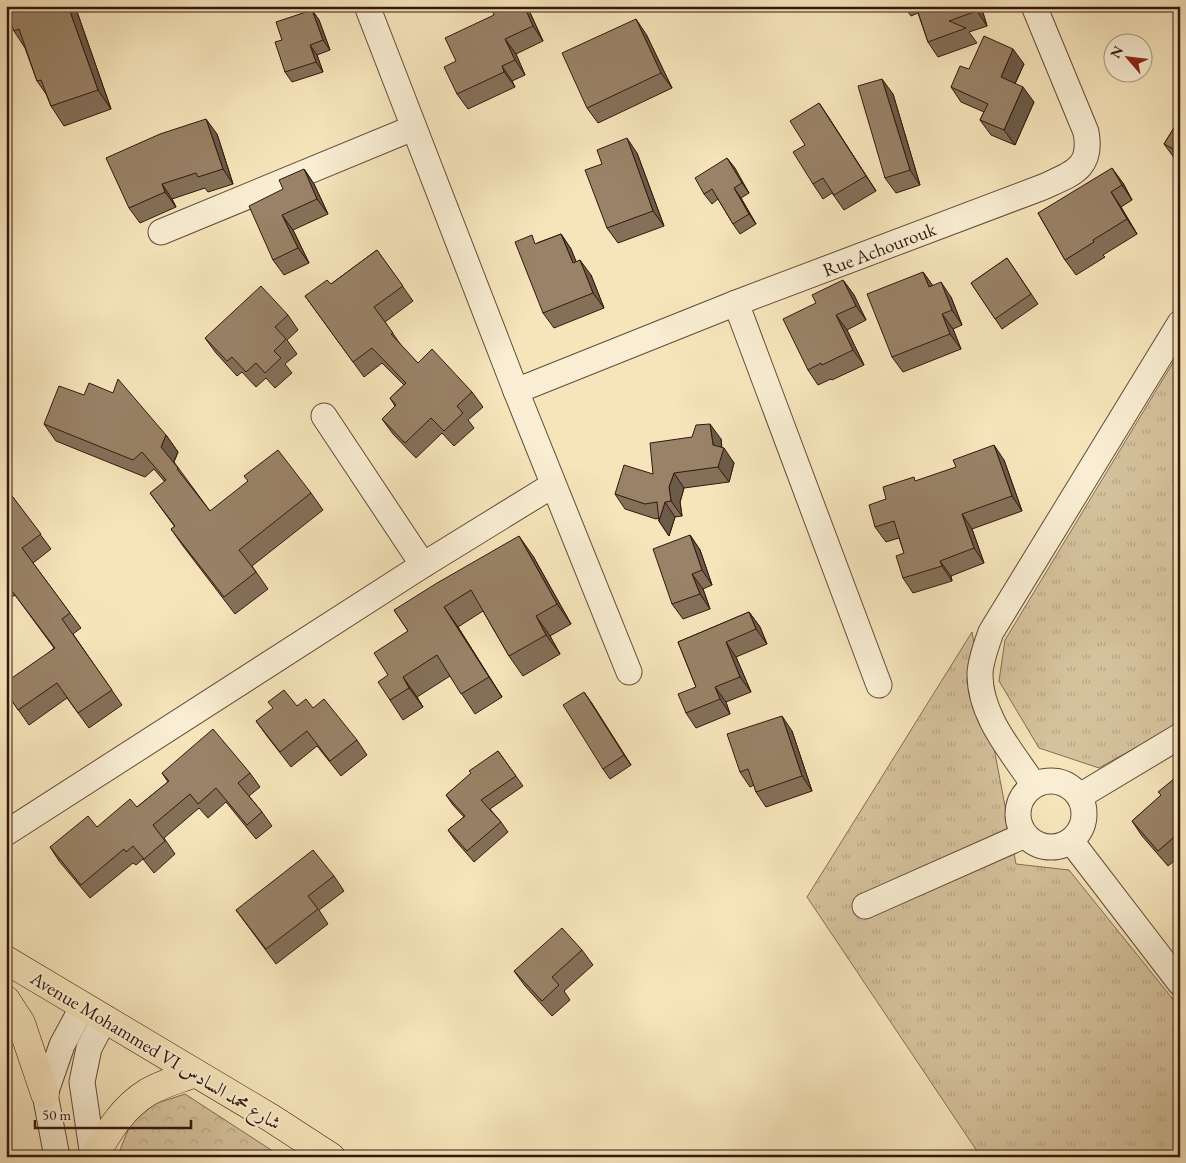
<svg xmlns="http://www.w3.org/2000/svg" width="1186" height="1163" font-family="'EB Garamond',Amiri,serif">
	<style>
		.grass { fill: url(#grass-tufts); stroke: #856c54 }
		.forest { fill: url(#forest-crowns); stroke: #856c54 }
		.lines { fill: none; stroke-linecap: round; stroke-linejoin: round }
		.minor-casing { stroke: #654a38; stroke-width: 27 }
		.major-casing { stroke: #35170c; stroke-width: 29 }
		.minor { stroke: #f9eed3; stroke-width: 25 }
		.major { stroke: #f6e5bb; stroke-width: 28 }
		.wall { fill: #847059; stroke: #35170c }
		.shaded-wall { fill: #6b5b48; stroke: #35170c }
		.building { fill: #998267; stroke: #35170c }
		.labels { text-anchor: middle; stroke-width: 4; stroke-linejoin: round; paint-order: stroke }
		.street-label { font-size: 19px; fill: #35170c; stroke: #f9eed3 }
	</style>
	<defs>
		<pattern id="grass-tufts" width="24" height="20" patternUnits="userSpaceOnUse" patternTransform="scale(1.25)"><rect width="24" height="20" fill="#d5c29d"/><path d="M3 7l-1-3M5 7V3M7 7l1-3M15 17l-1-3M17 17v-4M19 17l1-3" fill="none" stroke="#b7a686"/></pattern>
		<pattern id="forest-crowns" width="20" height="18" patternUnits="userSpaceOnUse" patternTransform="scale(1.25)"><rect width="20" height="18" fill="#d5c29d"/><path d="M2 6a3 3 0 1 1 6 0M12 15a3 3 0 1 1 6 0" fill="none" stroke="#b7a686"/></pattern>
	</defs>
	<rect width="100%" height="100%" fill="#f6e5bb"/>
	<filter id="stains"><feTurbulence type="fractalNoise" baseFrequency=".004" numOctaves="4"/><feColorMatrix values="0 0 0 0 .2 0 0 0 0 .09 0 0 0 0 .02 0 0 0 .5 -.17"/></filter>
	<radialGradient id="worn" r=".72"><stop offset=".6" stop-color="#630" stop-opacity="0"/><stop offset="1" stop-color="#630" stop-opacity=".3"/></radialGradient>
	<g class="grass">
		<polygon points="1180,351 1180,723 1099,768 1039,748 999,681 1005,640"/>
		<polygon points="972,632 1016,864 1069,870 1180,1008 1180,1157 981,1157 807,897"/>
	</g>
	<polygon class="forest" points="185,1094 282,1157 121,1157 120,1150 136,1110"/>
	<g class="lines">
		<defs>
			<g id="minor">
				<polyline points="367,6 516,391 629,672"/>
				<polyline points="161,232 413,128"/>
				<polyline points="736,303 879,685"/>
				<path d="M516,391L736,303L1043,187C1071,174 1093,169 1086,132L1034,6"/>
				<polyline points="324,416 423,565"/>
				<circle cx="1051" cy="814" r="33"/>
				<path d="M1034,785C1012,752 979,715 980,673C981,659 986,646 991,632L1180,323"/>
				<polyline points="1080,796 1180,736"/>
				<polyline points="6,833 423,565 553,485"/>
				<polyline points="1071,841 1180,983"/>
				<polyline points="865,906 1025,835"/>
				<polyline points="57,1157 45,1094 62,1045 83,1006"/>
				<polyline points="93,1157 82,1082 89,1048 105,1018"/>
			</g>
			<g id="major">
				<polyline points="6,960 271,1118 331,1157"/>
				<polyline points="6,1000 21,1023 45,1094"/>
				<path d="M94,1157C108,1132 123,1107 148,1092C163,1083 180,1079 195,1073"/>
			</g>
		</defs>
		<use href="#minor" class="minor-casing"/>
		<use href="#major" class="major-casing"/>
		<use href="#minor" class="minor"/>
		<use href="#major" class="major"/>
	</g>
	<g class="wall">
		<polygon points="6,6 75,6 111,109 64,126 51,106 46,94 37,81 25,48 14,31"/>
		<polygon points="527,6 543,41 516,54 525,75 512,81 515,87 468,109 457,94 456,61"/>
		<polygon points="904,6 981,6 987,26 969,32 977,43 938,57 928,42 918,13 911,16"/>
		<polygon points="312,10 319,20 330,50 317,55 323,72 292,82 285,72 282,40"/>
		<polygon points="646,34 672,88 598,123 587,108"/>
		<polygon points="1024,64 1015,84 1034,102 1015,145 991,135 980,120 984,112 961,102 951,87 969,69"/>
		<polygon points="893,94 920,185 896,193 885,178"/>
		<polygon points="819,103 829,118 876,191 844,210 832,193 823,199 813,184 805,145"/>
		<polygon points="1180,118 1180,162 1175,159 1164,144"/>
		<polygon points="217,134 233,184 208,192 205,188 172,199 176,207 140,223 129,208"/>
		<polygon points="637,153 664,226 618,243 607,228 602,164"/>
		<polygon points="727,158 749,193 741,198 756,224 740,234 733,224 718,199 712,204 704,194"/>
		<polygon points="304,169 314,184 328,214 293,230 309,263 284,275 273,260 283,189"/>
		<polygon points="1123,183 1132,200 1121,207 1137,234 1103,255 1105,257 1076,275 1065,260 1038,213"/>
		<polygon points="561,234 571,249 576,262 591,275 604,308 554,328 543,313 537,243"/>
		<polygon points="377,250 413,301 385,322 403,348 418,363 472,392 483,407 468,420 474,428 454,446 442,433 416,458 393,434 382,419 395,406 390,398 404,385 382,363 364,377 305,296 331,284"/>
		<polygon points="1007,258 1038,304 1002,329 971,283"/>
		<polygon points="923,272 933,286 951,297 962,325 953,329 961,349 903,372 892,357"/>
		<polygon points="843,280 854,295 866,320 847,330 864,365 832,380 831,379 818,385 808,370 816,303"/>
		<polygon points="288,315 298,330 287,340 297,354 285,364 292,373 275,388 266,378 256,387 242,372 237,376 216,353 205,338"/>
		<polygon points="44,424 166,435 178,452 174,462 210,511 311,493 323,510 252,566 268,589 235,614 183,546 171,529 175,527 150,493 165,482 154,469 145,477 56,441"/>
		<polygon points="721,439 722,448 734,463 729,482 684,488 680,502 682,516 675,517 669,536 659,521 659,518 656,519 625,509 615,494"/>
		<polygon points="1004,460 1022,511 972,529 984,563 951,576 952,581 913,593 903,578 904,553 899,538 886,542 875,527 917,481"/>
		<polygon points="6,488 51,549 33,563 81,628 73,634 122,705 89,728 67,698 29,725 6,692 54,648 15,595 6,601"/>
		<polygon points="690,535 700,550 712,585 703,589 710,609 683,619 672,604"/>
		<polygon points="533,556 571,624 550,636 560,654 523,676 509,656 483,611 458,627 502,697 475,714 450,676 417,697 423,707 403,720 390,700 388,675 408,631 394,610"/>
		<polygon points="749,612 760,627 767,644 736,657 751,692 726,702 730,714 696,728 686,713 696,687 678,642"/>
		<polygon points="591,702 631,765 610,779 603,769"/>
		<polygon points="297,706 313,708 357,740 367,755 341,776 317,746 291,767 267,736 256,721"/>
		<polygon points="792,731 812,791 766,807 756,792 754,785 750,787 740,772"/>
		<polygon points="498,751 523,786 490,809 501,822 508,832 474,862 455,840 448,830 464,817 453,805 446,795"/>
		<polygon points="162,773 250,773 260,787 249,796 262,812 272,826 256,839 226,802 208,818 199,808 164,838 175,854 154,873 143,859 136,865 133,863 90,898 59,861 50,847 97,827 137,807 168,782"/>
		<polygon points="1180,774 1180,856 1168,866 1142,836 1132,821 1161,796"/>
		<polygon points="334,876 344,891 319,910 328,924 276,964 236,910"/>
		<polygon points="582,950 593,965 564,991 570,1000 552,1016 525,986 514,971"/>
	</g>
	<g class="shaded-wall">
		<polygon points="68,6 75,6 111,109 98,90"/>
		<polygon points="524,6 527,6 543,41 533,26"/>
		<polygon points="975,6 981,6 987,26 977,11"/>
		<polygon points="312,10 319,20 330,50 323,40"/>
		<polygon points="636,19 646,34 672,88 661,73"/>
		<polygon points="505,39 516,54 525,75 515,60"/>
		<polygon points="310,45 317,55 323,72 316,62"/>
		<polygon points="1013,49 1024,64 1011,92 1001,77"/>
		<polygon points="502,66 512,81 515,87 504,72"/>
		<polygon points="882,79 893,94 920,185 910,170"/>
		<polygon points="1023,87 1034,102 1015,145 1004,130"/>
		<polygon points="819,103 829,118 876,191 866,176"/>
		<polygon points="206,119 217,134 233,184 223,169"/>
		<polygon points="627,138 637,153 664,226 653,211"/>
		<polygon points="727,158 735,168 749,193 742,183"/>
		<polygon points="1112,168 1123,183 1132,200 1122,185"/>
		<polygon points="304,169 314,184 328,214 317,199"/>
		<polygon points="162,184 172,199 176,207 165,192"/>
		<polygon points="734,188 741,198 756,224 749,214"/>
		<polygon points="1111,192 1121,207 1137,234 1127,219"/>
		<polygon points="282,215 293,230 309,263 298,248"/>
		<polygon points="561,234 571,249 583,278 573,263"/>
		<polygon points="580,260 591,275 604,308 593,293"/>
		<polygon points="923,272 933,286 929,287"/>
		<polygon points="843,280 854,295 866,320 856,306"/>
		<polygon points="941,282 951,297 962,325 952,310"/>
		<polygon points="942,314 953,329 961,349 950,334"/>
		<polygon points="836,315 847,330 864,365 853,350"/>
		<polygon points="710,424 721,439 722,453 724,448 734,463 729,482 718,467 713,445"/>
		<polygon points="166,435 178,452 173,464 161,447"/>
		<polygon points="994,445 1004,460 1022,511 1012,496"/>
		<polygon points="674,473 684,488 680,502 682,516 671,501 669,487"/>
		<polygon points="665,502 675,517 669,536 659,521"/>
		<polygon points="962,514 972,529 984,563 974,548"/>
		<polygon points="690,535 700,550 712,585 702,570"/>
		<polygon points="519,536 533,556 571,624 557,604"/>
		<polygon points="940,561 951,576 952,581 942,566"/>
		<polygon points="692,574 703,589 710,609 700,594"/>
		<polygon points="444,607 458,627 502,697 489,677"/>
		<polygon points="749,612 760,627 767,644 756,629"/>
		<polygon points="536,616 550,636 560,654 546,635"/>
		<polygon points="726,642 736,657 751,692 740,677"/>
		<polygon points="403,677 417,697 423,707 409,688"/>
		<polygon points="715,687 726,702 730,714 720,699"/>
		<polygon points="584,692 591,702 631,765 624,755"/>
		<polygon points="782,716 792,731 812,791 802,776"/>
	</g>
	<g class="building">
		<polygon points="6,6 68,6 98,90 51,106 41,80 37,81 19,29 14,31 6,10"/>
		<polygon points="490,6 524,6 533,26 505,39 515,60 502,66 504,72 457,94 444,67 456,61 445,38 494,15"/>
		<polygon points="916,6 975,6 977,11 949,21 966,28 928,42"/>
		<polygon points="312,10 323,40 310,45 316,62 285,72 275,42 282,40 276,22"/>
		<polygon points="636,19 661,73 587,108 562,53"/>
		<polygon points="984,36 1013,49 1001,77 1023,87 1004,130 980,120 988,104 951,87 960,66 969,69"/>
		<polygon points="882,79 910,170 885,178 858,86"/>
		<polygon points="819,103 866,176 834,195 823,178 813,184 793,152 805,145 790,121"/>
		<polygon points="1180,118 1180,151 1179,152 1164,144"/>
		<polygon points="206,119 223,169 198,177 196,173 162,184 165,192 129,208 106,158 160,134"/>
		<polygon points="627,138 653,211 607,228 585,170 602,164 597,150"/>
		<polygon points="727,158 742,183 734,188 749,214 733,224 712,189 704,194 695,178"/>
		<polygon points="1112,168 1122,185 1111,192 1127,219 1093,240 1094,242 1065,260 1038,213"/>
		<polygon points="304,169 317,199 282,215 298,248 273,260 249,206 283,189 279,180"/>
		<polygon points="561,234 573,263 580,260 593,293 543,313 515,242 532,235 535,244"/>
		<polygon points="377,250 403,286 374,307 393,333 391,334 418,363 432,349 472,392 457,406 463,413 444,431 431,418 405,443 382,419 396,405 390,398 406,383 372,348 353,362 305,296 327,280 331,284"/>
		<polygon points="1007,258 1031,294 995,319 971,283"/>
		<polygon points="923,272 929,287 941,282 952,310 942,314 950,334 892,357 867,294"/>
		<polygon points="843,280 856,306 836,315 853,350 822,365 821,363 808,370 783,319 816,303 812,295"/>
		<polygon points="261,286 288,315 275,327 286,339 274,351 281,358 265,373 256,363 246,372 232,357 227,361 205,338"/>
		<polygon points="118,379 166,435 161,447 178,468 177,469 210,511 248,481 244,476 278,450 311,493 239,550 256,572 224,597 171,529 175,526 150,493 166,480 142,452 133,460 44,424 59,386 84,395 89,383 113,393"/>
		<polygon points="710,424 713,445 724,448 718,467 674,473 669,487 671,501 665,502 659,521 657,502 645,504 615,494 624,465 653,474 650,443 692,437 696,425"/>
		<polygon points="994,445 1012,496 962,514 974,548 940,561 942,566 903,578 896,556 904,553 894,521 875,527 869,505 886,499 883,487 914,477 915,481 956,467 953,460"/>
		<polygon points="6,488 41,534 22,548 70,613 62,619 112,690 78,713 57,683 18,710 6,692 6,682 55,648 6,583"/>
		<polygon points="690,535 702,570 692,574 700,594 672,604 653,549"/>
		<polygon points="519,536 557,604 536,616 546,635 509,656 471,590 444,607 489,677 461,694 437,655 403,677 409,688 390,700 378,682 388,675 374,653 408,631 394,610 437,583"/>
		<polygon points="749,612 756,629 726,642 740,677 715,687 720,699 686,713 678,694 696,687 678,642"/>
		<polygon points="284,690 297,706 306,699 313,708 324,699 357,740 330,761 307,731 280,752 256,721 273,708 268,702"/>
		<polygon points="584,692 624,755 603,769 563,705"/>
		<polygon points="782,716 802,776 756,792 748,769 740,772 727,734"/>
		<polygon points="213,729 250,773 238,783 262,812 247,825 216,788 198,804 190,794 153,825 165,841 144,859 133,846 126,852 124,849 81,885 50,847 88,816 97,827 130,799 137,807 169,781 162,773"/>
		<polygon points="498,751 516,776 481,800 501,822 467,851 448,830 465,816 446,795 471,773 469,771"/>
		<polygon points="1180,774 1180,832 1158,851 1132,821 1161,795 1158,792"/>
		<polygon points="313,850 334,876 308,896 318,909 266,949 236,910"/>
		<polygon points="562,928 582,950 552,977 559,985 542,1001 514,971"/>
	</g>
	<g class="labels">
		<g class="street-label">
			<text transform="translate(879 249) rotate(-21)" y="7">Rue Achourouk</text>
			<text transform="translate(156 1050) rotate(31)" y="7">Avenue Mohammed VI شارع محمد السادس</text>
		</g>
	</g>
	<rect width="1186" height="1163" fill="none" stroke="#f6e5bb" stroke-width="25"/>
	<rect x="8" y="8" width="1171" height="1148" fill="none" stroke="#35170c" stroke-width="2.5"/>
	<rect x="12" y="12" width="1161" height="1138" fill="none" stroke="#35170c"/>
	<g transform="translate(1128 58) rotate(298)"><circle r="24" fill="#f9eed3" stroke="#ab9883"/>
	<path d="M0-4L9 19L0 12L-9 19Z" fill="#8f2418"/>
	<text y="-8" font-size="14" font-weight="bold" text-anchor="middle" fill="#35170c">N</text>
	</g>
	<path d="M35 1120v8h156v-8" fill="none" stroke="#35170c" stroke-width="2.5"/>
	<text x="42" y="1120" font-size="15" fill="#35170c" stroke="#f9eed3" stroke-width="4" paint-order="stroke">50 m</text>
	<rect width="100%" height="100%" filter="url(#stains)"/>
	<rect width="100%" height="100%" fill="url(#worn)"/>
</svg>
